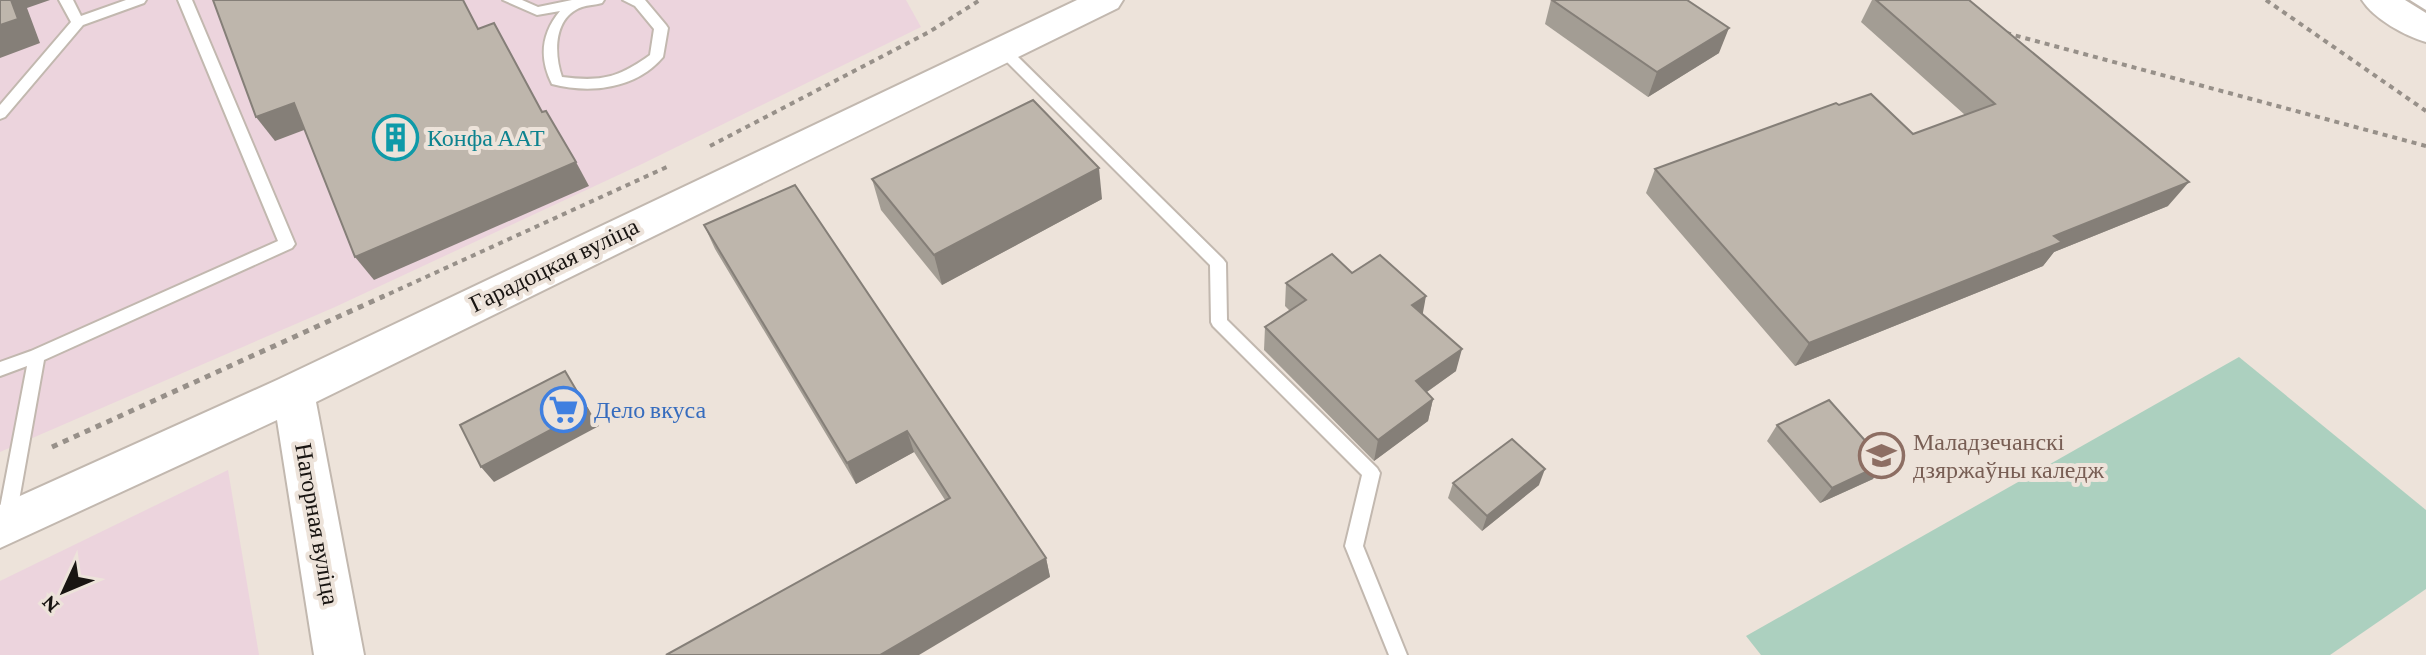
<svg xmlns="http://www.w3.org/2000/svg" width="2426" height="655" font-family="'Crimson Pro',serif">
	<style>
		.commercial { fill: #ecd4dd }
		.green { fill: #acd0bf }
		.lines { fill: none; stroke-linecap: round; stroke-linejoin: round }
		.service-casing { stroke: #c2b8af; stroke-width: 4 }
		.tertiary-casing { stroke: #c2b8af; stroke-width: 4 }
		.secondary-casing { stroke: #c2b8af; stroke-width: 4 }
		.path-far1 { stroke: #979089; stroke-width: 4; stroke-dasharray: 5 5; stroke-linecap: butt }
		.path { stroke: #979089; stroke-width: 5; stroke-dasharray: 6 6; stroke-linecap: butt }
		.service { fill: #fff; fill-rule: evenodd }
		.tertiary { fill: #fff; fill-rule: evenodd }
		.secondary { fill: #fff; fill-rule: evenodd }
		.wall { fill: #a39d94 }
		.shaded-wall { fill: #857f78 }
		.building { fill: #beb6ac; stroke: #857f78; stroke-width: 2 }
		.labels { text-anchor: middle; stroke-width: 8; stroke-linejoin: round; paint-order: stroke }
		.culture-label { font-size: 24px; fill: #0d838f; stroke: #ede3da; text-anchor: start }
		.street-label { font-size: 24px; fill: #191512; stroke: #ede3da }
		.shop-label { font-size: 24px; fill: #366cbe; stroke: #ede3da; text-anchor: start }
		.education-label { font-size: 24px; fill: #785e54; stroke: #ede3da; text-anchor: start }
	</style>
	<rect width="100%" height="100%" fill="#ede3da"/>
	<g class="commercial">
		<polygon points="0,0 906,0 921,27 642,164 335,307 0,452"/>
		<polygon points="228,470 259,655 0,655 0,581"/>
	</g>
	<polygon class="green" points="2239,357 2426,510 2426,589 2330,655 1761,655 1746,636"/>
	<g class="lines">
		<defs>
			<g id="service">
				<polygon points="59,0 73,0 81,16 126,0 146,0 144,3 83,25 5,117 0,119 0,105 71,22"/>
				<polygon points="178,0 192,0 295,244 292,248 44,360 15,523 12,529 6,531 0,529 0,508 27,366 0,376 0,362 31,351 278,241"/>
				<path d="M503,0H522L538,7L572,0H604L602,3C595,5 588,5 582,7C553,17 554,54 562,77C601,82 618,78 650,55L654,29L635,6L623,0H645L666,25L668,28L663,57C636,89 590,94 552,84C539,58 541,34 560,11L537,15Z"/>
				<polygon points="2410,0 2426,0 2426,10"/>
				<polygon points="1003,45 1008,47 1223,259 1226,263 1227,320 1377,468 1380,473 1363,546 1407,655 1389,655 1345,546 1362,475 1213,326 1211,322 1210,265 998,53 996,50"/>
			</g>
			<polygon id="tertiary" points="1077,0 1123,0 1118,8 316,402 364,655 314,655 277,420 0,548 0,505 277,380"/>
			<path id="secondary" d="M2362,0H2405L2426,13V42C2405,36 2374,19 2362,0Z"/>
		</defs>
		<use href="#service" class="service-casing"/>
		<use href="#tertiary" class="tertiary-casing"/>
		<use href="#secondary" class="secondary-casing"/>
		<g class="path-far1">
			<polyline points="2266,0 2426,111"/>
			<polyline points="2006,33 2426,146"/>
			<polyline points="710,146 929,32 980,0"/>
			<polyline points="380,298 669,166"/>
		</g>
		<polyline class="path" points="52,447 384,296"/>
		<use href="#service" class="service"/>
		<use href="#tertiary" class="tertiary"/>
		<use href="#secondary" class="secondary"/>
	</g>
	<g class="wall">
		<polygon points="1551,0 1719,53 1648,97 1545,24"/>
		<polygon points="1872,0 1969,0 2168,206 2054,252 2043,266 1795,366 1646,193 1655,169 1839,105 1913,134 1965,115 1861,22"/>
		<polygon points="872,179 1102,199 942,285 881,210"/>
		<polygon points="704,225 1046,558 1050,577 945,500 914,452 856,484 715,249"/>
		<polygon points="1352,273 1422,314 1456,371 1427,392 1433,399 1428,421 1374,461 1264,350 1265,327 1290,311 1285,306 1286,283"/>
		<polygon points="1777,425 1873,479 1820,503 1767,441"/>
		<polygon points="1453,483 1539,485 1482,531 1448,498"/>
	</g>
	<g class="shaded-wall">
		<polygon points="11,0 50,0 27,8 40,43 0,58 0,25"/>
		<polygon points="1729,28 1719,53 1648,97 1657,72"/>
		<polygon points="294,103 312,127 275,141 256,117"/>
		<polygon points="576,162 589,186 374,280 355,257"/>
		<polygon points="1099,168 1102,199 942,285 934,255"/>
		<polygon points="2189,182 2168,206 2054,252 2043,266 1795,366 1809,343 2054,236"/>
		<polygon points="1426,296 1422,318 1412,305"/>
		<polygon points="1462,349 1456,371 1411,403 1416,381"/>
		<polygon points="565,371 599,426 494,482 481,467"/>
		<polygon points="1433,399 1428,421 1374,461 1378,440"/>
		<polygon points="907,431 914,452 856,484 847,463"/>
		<polygon points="1885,463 1873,479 1820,503 1832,488"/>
		<polygon points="1545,469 1539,485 1482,531 1487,516"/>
		<polygon points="1046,558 1050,577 919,655 880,655"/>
	</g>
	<g class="building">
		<polygon points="0,0 11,0 18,19 0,25"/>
		<polygon points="213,0 463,0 478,29 494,23 542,112 546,111 576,162 355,257 294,103 256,117"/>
		<polygon points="1552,0 1687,0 1729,28 1657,72"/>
		<polygon points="1876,0 1969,0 2189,182 2054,236 2062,242 1809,343 1655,169 1836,103 1839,105 1871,94 1913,134 1995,104"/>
		<polygon points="1033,100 1099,168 934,255 872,179"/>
		<polygon points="795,185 1046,558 880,655 666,655 950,498 907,431 847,463 704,225"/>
		<polygon points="1332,254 1352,273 1380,255 1426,296 1412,305 1462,349 1416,381 1433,399 1378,440 1265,327 1306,300 1286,283"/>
		<polygon points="565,371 588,410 481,467 460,425"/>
		<polygon points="1829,400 1885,463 1832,488 1777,425"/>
		<polygon points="1512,439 1545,469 1487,516 1453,483"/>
	</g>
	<defs>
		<symbol id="building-ring" viewBox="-11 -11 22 22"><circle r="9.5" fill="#ede3da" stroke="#0f9aa8" stroke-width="1.5"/><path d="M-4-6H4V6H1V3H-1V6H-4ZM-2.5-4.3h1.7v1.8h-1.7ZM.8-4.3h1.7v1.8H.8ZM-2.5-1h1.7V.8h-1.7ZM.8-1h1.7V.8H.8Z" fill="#0f9aa8"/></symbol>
		<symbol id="supermarket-ring" viewBox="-11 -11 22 22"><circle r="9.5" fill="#ede3da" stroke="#3f7fe0" stroke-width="1.5"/><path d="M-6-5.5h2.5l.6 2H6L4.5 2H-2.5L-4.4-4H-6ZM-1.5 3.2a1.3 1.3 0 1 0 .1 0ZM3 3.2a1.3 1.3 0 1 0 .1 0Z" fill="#3f7fe0"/></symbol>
		<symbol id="university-ring" viewBox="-11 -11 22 22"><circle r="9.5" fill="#ede3da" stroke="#8d6e63" stroke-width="1.5"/><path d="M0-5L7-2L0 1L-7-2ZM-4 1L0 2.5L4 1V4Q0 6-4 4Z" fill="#8d6e63"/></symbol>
	</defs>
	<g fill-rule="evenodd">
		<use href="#building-ring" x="370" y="112" width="51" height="51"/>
		<use href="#supermarket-ring" x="538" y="384" width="51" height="51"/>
		<use href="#university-ring" x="1856" y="430" width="51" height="51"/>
	</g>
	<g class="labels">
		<g class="culture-label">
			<text x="427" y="146">Конфа ААТ</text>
		</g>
		<g class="street-label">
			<text transform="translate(554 265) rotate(-26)" y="8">Гарадоцкая вуліца</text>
			<text transform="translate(317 524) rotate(80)" y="8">Нагорная вуліца</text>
		</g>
		<g class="shop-label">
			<text x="594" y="418">Дело вкуса</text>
		</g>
		<g class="education-label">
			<text x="1913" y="450">Маладзечанскі<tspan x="1913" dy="28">дзяржаўны каледж</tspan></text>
		</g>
	</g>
	<g transform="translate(64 591) rotate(226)" stroke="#ede3da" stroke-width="6" paint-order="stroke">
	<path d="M0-6L14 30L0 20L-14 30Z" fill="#191512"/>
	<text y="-12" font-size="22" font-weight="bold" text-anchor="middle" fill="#191512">N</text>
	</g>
</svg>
